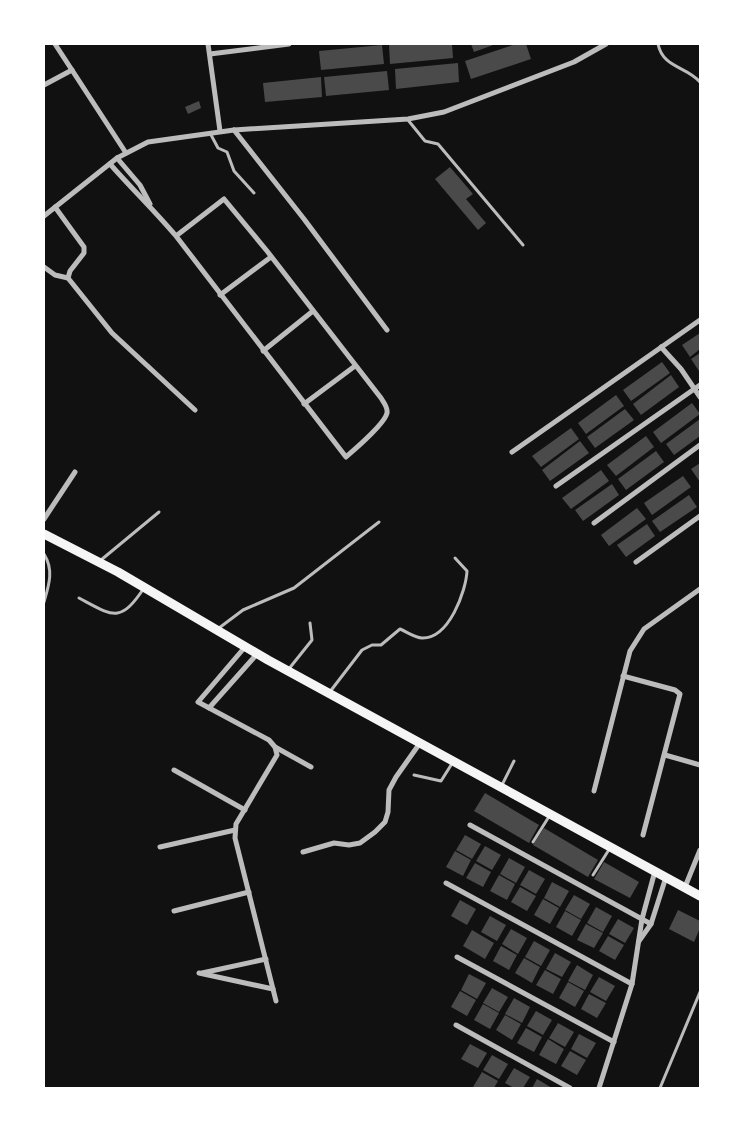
<svg xmlns="http://www.w3.org/2000/svg" width="744" height="1132" font-family="'PT Sans',sans-serif">
	<style>
		.building { fill: #4a4a4a }
		.lines { fill: none; stroke-linecap: round; stroke-linejoin: round }
		.service { stroke: #bcbcbc; stroke-width: 3 }
		.minor { stroke: #bcbcbc; stroke-width: 5 }
		.secondary { stroke: #f5f5f5; stroke-width: 9 }
	</style>
	<rect width="100%" height="100%" fill="#111"/>
	<g class="building">
		<polygon points="401,44 452,44 453,58 390,64 389,45"/>
		<polygon points="471,44 496,44 474,52"/>
		<polygon points="516,44 526,44 531,59 471,79 465,61"/>
		<polygon points="382,45 384,64 321,70 319,51"/>
		<polygon points="458,63 459,82 396,89 395,69"/>
		<polygon points="387,71 389,90 326,96 324,77"/>
		<polygon points="321,77 322,97 265,102 263,83"/>
		<polygon points="199,101 201,108 188,114 185,107"/>
		<polygon points="450,167 473,194 466,199 486,223 478,230 435,179"/>
		<polygon points="700,333 700,349 690,357 682,345"/>
		<polygon points="700,353 700,370 699,371 691,359"/>
		<polygon points="662,362 670,373 631,401 623,390"/>
		<polygon points="671,375 679,387 641,415 633,404"/>
		<polygon points="616,395 624,406 586,434 578,423"/>
		<polygon points="692,403 700,414 661,443 653,432"/>
		<polygon points="625,409 634,420 595,448 587,437"/>
		<polygon points="700,419 700,436 674,455 666,444"/>
		<polygon points="571,428 579,439 541,467 532,456"/>
		<polygon points="646,436 654,447 616,476 607,465"/>
		<polygon points="580,441 589,453 550,481 542,470"/>
		<polygon points="656,451 664,462 626,490 618,479"/>
		<polygon points="700,463 700,482 691,469"/>
		<polygon points="601,470 609,481 571,509 562,498"/>
		<polygon points="683,476 691,487 652,515 644,503"/>
		<polygon points="612,484 619,495 583,521 575,510"/>
		<polygon points="689,495 697,507 660,532 652,521"/>
		<polygon points="637,508 646,519 609,546 601,535"/>
		<polygon points="647,524 655,536 626,557 617,545"/>
		<polygon points="485,793 539,825 529,843 474,811"/>
		<polygon points="544,828 598,860 588,877 533,845"/>
		<polygon points="465,835 481,844 472,859 456,850"/>
		<polygon points="485,846 501,855 492,870 476,861"/>
		<polygon points="455,851 471,860 463,876 446,867"/>
		<polygon points="509,858 525,867 516,883 500,874"/>
		<polygon points="604,862 639,882 630,898 594,879"/>
		<polygon points="475,863 491,872 483,887 466,878"/>
		<polygon points="529,870 545,879 536,894 520,885"/>
		<polygon points="499,875 515,884 507,900 490,891"/>
		<polygon points="552,882 569,891 560,907 544,898"/>
		<polygon points="520,887 536,896 527,911 511,902"/>
		<polygon points="574,895 590,904 581,919 565,910"/>
		<polygon points="543,899 559,908 550,924 534,915"/>
		<polygon points="460,900 476,909 467,925 451,916"/>
		<polygon points="596,907 612,916 603,932 587,923"/>
		<polygon points="678,910 700,921 700,928 694,942 669,929"/>
		<polygon points="565,911 581,920 572,936 556,927"/>
		<polygon points="490,916 506,925 497,941 481,932"/>
		<polygon points="618,919 634,928 625,943 609,934"/>
		<polygon points="586,924 603,933 594,948 577,940"/>
		<polygon points="511,929 527,938 518,954 502,944"/>
		<polygon points="472,930 494,943 485,959 463,946"/>
		<polygon points="608,936 624,945 615,960 599,951"/>
		<polygon points="534,941 550,950 541,966 525,957"/>
		<polygon points="501,946 517,955 509,970 493,961"/>
		<polygon points="555,953 571,962 562,977 546,969"/>
		<polygon points="524,958 540,967 532,983 515,973"/>
		<polygon points="577,965 593,975 585,990 568,981"/>
		<polygon points="545,970 561,979 553,994 536,985"/>
		<polygon points="469,974 486,983 477,999 461,990"/>
		<polygon points="599,977 615,986 606,1001 590,992"/>
		<polygon points="568,982 584,991 575,1007 559,998"/>
		<polygon points="492,988 508,997 499,1012 483,1003"/>
		<polygon points="460,991 476,1000 467,1016 451,1007"/>
		<polygon points="589,994 606,1003 597,1018 581,1009"/>
		<polygon points="514,998 530,1007 522,1023 505,1014"/>
		<polygon points="483,1004 499,1013 490,1029 474,1020"/>
		<polygon points="536,1011 552,1020 543,1035 527,1026"/>
		<polygon points="505,1015 521,1024 512,1040 496,1030"/>
		<polygon points="558,1023 574,1032 565,1047 549,1038"/>
		<polygon points="526,1028 542,1037 534,1052 517,1043"/>
		<polygon points="579,1034 596,1043 587,1058 571,1049"/>
		<polygon points="548,1039 564,1049 556,1064 539,1055"/>
		<polygon points="470,1044 487,1053 478,1068 461,1059"/>
		<polygon points="570,1051 586,1060 577,1075 561,1066"/>
		<polygon points="492,1055 508,1064 499,1079 483,1070"/>
		<polygon points="514,1068 530,1077 523,1088 514,1088 505,1083"/>
		<polygon points="482,1072 498,1081 494,1088 473,1087"/>
		<polygon points="537,1079 552,1088 532,1088"/>
	</g>
	<g class="lines">
		<g class="service">
			<path d="M658,44C663,68 686,66 700,82"/>
			<polyline points="408,120 425,141 438,144 523,245"/>
			<polyline points="210,133 218,148 227,152 234,171 254,193"/>
			<path d="M44,554C54,570 49,585 44,602"/>
			<polyline points="101,560 159,512"/>
			<path d="M79,598C113,616 120,624 144,588"/>
			<polyline points="219,628 243,610 294,588 379,522"/>
			<polyline points="288,670 312,640 310,623"/>
			<path d="M329,693L362,650L372,645H381L400,629C407,632 415,638 422,638C449,639 466,591 467,571L455,558"/>
			<polyline points="414,775 441,781 453,762"/>
			<polyline points="501,787 514,761"/>
			<polyline points="533,842 550,815"/>
			<polyline points="593,875 610,848"/>
			<polyline points="660,1088 700,992"/>
		</g>
		<g class="minor">
			<polyline points="55,44 126,153"/>
			<polyline points="208,44 220,131"/>
			<polyline points="210,54 289,44"/>
			<polyline points="44,85 72,70"/>
			<polyline points="234,130 304,219 387,330"/>
			<polyline points="117,158 140,185 150,204"/>
			<path d="M110,164C132,189 155,211 176,236L346,457C355,449 385,424 387,413C388,407 384,403 381,398L267,251L224,199L176,236"/>
			<polyline points="55,207 84,247 84,253 70,271 68,278 112,333 195,410"/>
			<polyline points="44,216 117,158 148,142 234,130 408,119 444,112 574,62 606,44"/>
			<polyline points="44,267 55,275 68,278"/>
			<polyline points="220,295 271,257"/>
			<polyline points="661,347 681,369 700,397"/>
			<polyline points="263,351 313,311"/>
			<polyline points="304,404 355,366"/>
			<polyline points="512,452 700,320"/>
			<polyline points="556,486 700,385"/>
			<polyline points="44,519 75,472"/>
			<polyline points="594,523 700,445"/>
			<polyline points="636,562 700,516"/>
			<polyline points="245,647 198,702 269,740 275,747 277,755 236,824 235,838 276,1001"/>
			<polyline points="623,676 675,690 680,694 643,835"/>
			<polyline points="209,708 257,654"/>
			<polyline points="275,747 311,767"/>
			<polyline points="665,755 700,765"/>
			<polyline points="174,770 245,810"/>
			<polyline points="594,791 630,651 644,629 700,589"/>
			<polyline points="470,825 651,924"/>
			<polyline points="160,847 235,830"/>
			<polyline points="303,852 334,843 349,845 360,843 375,832 385,822 388,812 389,790 396,777 420,743"/>
			<polyline points="446,883 632,984"/>
			<polyline points="685,887 700,850"/>
			<polyline points="174,911 249,892"/>
			<polyline points="639,941 651,924 666,877"/>
			<polyline points="457,957 614,1042"/>
			<polyline points="199,973 273,989"/>
			<polyline points="202,973 266,959"/>
			<polyline points="456,1025 570,1088"/>
			<polyline points="599,1088 632,984 642,919 655,871"/>
		</g>
		<polyline class="secondary" points="44,534 118,572 268,660 700,896"/>
	</g>
	<rect width="744" height="1132" fill="none" stroke="#ffffff" stroke-width="90"/>
</svg>
